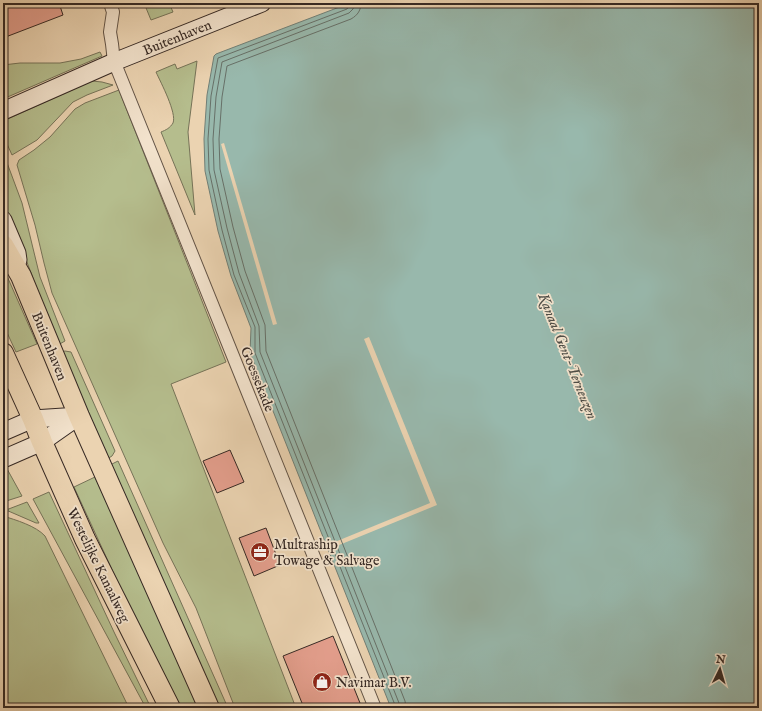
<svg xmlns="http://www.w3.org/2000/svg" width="762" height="711" font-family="'IM FELL English',serif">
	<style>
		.green { fill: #b5bd8d; stroke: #767358 }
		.water { fill: #98b8ac; stroke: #717f76 }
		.pier { fill: #ebd3b1 }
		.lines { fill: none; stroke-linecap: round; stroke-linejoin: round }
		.shore { stroke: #677068; stroke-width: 1 }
		.building { fill: #e39e8c; stroke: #362924 }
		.minor-casing { stroke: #635447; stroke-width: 14 }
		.secondary-casing { stroke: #362924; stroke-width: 19 }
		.primary-casing { stroke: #362924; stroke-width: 22 }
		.minor { stroke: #f2e2cc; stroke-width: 12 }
		.secondary { stroke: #f2e2cc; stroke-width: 17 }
		.primary { stroke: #ebd3b1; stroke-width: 20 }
		.labels { text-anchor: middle; stroke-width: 3.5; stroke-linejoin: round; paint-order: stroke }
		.street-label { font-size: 14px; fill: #362924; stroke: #f2e2cc }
		.poi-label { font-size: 14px; fill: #362924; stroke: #f2e2cc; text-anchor: start }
		.water-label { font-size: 15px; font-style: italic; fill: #4e4d46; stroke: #f2e2cc }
	</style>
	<rect width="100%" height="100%" fill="#ebd3b1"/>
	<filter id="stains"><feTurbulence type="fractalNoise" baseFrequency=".005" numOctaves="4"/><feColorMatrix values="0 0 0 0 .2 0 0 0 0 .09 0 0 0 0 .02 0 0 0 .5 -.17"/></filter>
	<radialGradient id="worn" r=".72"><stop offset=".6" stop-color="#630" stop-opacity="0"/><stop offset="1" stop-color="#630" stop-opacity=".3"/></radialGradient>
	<g class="green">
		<polygon points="144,3 169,3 173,12 151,20"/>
		<polygon points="100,52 102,56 3,99 3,65 20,63 60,63 81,59"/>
		<path d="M197,61L188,132L195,215L161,132C166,130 170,128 173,123C177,113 161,83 156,72L175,64L177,69Z"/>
		<polygon points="92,81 102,82 113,85 87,95 73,102 37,140 12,155 3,135 3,121"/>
		<polygon points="119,90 226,362 171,384 296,708 235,708 196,608 163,543 52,293 44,263 35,225 17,165 19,160 34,150 50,137 75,109 85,103"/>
		<polygon points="3,152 22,203 40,277 65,341 58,345 12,222 3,202"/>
		<polygon points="3,267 37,344 16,352 3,324"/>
		<polygon points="65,351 71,352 115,451 112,456 107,459 61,352"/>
		<polygon points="118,461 228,708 217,708 110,465"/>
		<polygon points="6,467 22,496 3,502 3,468"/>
		<polygon points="95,477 149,595 198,708 179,708 149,650 74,487"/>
		<polygon points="49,492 114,632 151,708 146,708 33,499"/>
		<polygon points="27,502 39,523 36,523 6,510"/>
		<path d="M3,516C16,520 36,526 45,536L129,708H3Z"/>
	</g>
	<polygon class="water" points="350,3 759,3 759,708 391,708 250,353 251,328 231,276 218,231 205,171 204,139 207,95 214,56 216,54"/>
	<g class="pier">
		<polygon points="224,143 277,324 273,325 221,144"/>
		<polygon points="369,337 437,505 327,550 325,546 430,503 364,339"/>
	</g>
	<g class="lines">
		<g class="shore">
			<polyline points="350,3 349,6 347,9 218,58 211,96 208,139 209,170 222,230 234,275 255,327 255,353 395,705 395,708"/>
			<polyline points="355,3 353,9 349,13 222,62 216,97 213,139 214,170 227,228 239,273 259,326 260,352 399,703 400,708"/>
			<path d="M361,3C361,10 358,15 351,19L227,66L222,97L219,139L220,169L233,227L245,271L265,325L266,351L405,701L406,708"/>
		</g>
	</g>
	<g class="building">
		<polygon points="14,3 59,3 63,15 3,38 3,7"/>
		<polygon points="230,450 244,482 217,493 203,461"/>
		<polygon points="266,528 280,565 254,576 239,538"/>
		<polygon points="333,636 362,708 304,708 283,656"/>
	</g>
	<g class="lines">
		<defs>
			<polyline id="minor" points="110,3 113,12 110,32 112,44 114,62 118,71 375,708"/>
			<g id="secondary">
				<polyline points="3,111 114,62 262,3"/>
				<polyline points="3,220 17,253 18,260"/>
				<polyline points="3,432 33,419 79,416"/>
				<polyline points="3,459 42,442 79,416"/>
			</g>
			<g id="primary">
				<polyline points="3,245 21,276 79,416 209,708"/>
				<polyline points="3,353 33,419 42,442 85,539 170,708"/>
			</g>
		</defs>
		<use href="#minor" class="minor-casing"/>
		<use href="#secondary" class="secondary-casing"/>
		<use href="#primary" class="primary-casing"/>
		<use href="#minor" class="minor"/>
		<use href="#secondary" class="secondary"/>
		<use href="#primary" class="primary"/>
	</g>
	<defs>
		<symbol id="office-disc" viewBox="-11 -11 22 22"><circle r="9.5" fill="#8f2418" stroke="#f2e2cc"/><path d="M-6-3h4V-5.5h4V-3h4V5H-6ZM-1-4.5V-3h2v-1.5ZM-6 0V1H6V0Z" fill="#fff"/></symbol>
		<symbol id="shop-disc" viewBox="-11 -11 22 22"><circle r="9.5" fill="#8f2418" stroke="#f2e2cc"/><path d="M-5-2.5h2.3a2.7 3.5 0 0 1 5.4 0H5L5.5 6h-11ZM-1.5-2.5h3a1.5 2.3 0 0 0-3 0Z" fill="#fff"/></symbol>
	</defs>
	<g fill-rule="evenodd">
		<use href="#office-disc" x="249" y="541" width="22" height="22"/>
		<use href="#shop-disc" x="311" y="671" width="22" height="22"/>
	</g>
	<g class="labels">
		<g class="street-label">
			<text transform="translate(177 37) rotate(-22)" y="5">Buitenhaven</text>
			<text transform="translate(50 346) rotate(68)" y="5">Buitenhaven</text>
			<text transform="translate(258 379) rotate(68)" y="5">Goessekade</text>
			<text transform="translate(99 565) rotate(64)" y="5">Westelijke Kanaalweg</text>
		</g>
		<g class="poi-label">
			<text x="274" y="549">Multraship<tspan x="274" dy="16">Towage &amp; Salvage</tspan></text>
			<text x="336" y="687">Navimar B.V.</text>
		</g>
		<g class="water-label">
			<text transform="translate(568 356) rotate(68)" y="5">Kanaal Gent-Terneuzen</text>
		</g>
	</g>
	<rect width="762" height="711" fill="none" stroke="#ebd3b1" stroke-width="16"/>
	<rect x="4" y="4" width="754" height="703" fill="none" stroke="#362924" stroke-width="2"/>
	<rect x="8" y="8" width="746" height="695" fill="none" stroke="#362924"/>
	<g transform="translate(720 669) rotate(5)" stroke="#f2e2cc" stroke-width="3" paint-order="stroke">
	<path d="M0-3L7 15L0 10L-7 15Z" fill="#362924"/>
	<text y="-6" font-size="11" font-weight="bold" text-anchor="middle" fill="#362924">N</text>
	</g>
	<rect width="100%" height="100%" filter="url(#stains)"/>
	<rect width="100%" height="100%" fill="url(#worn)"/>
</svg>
